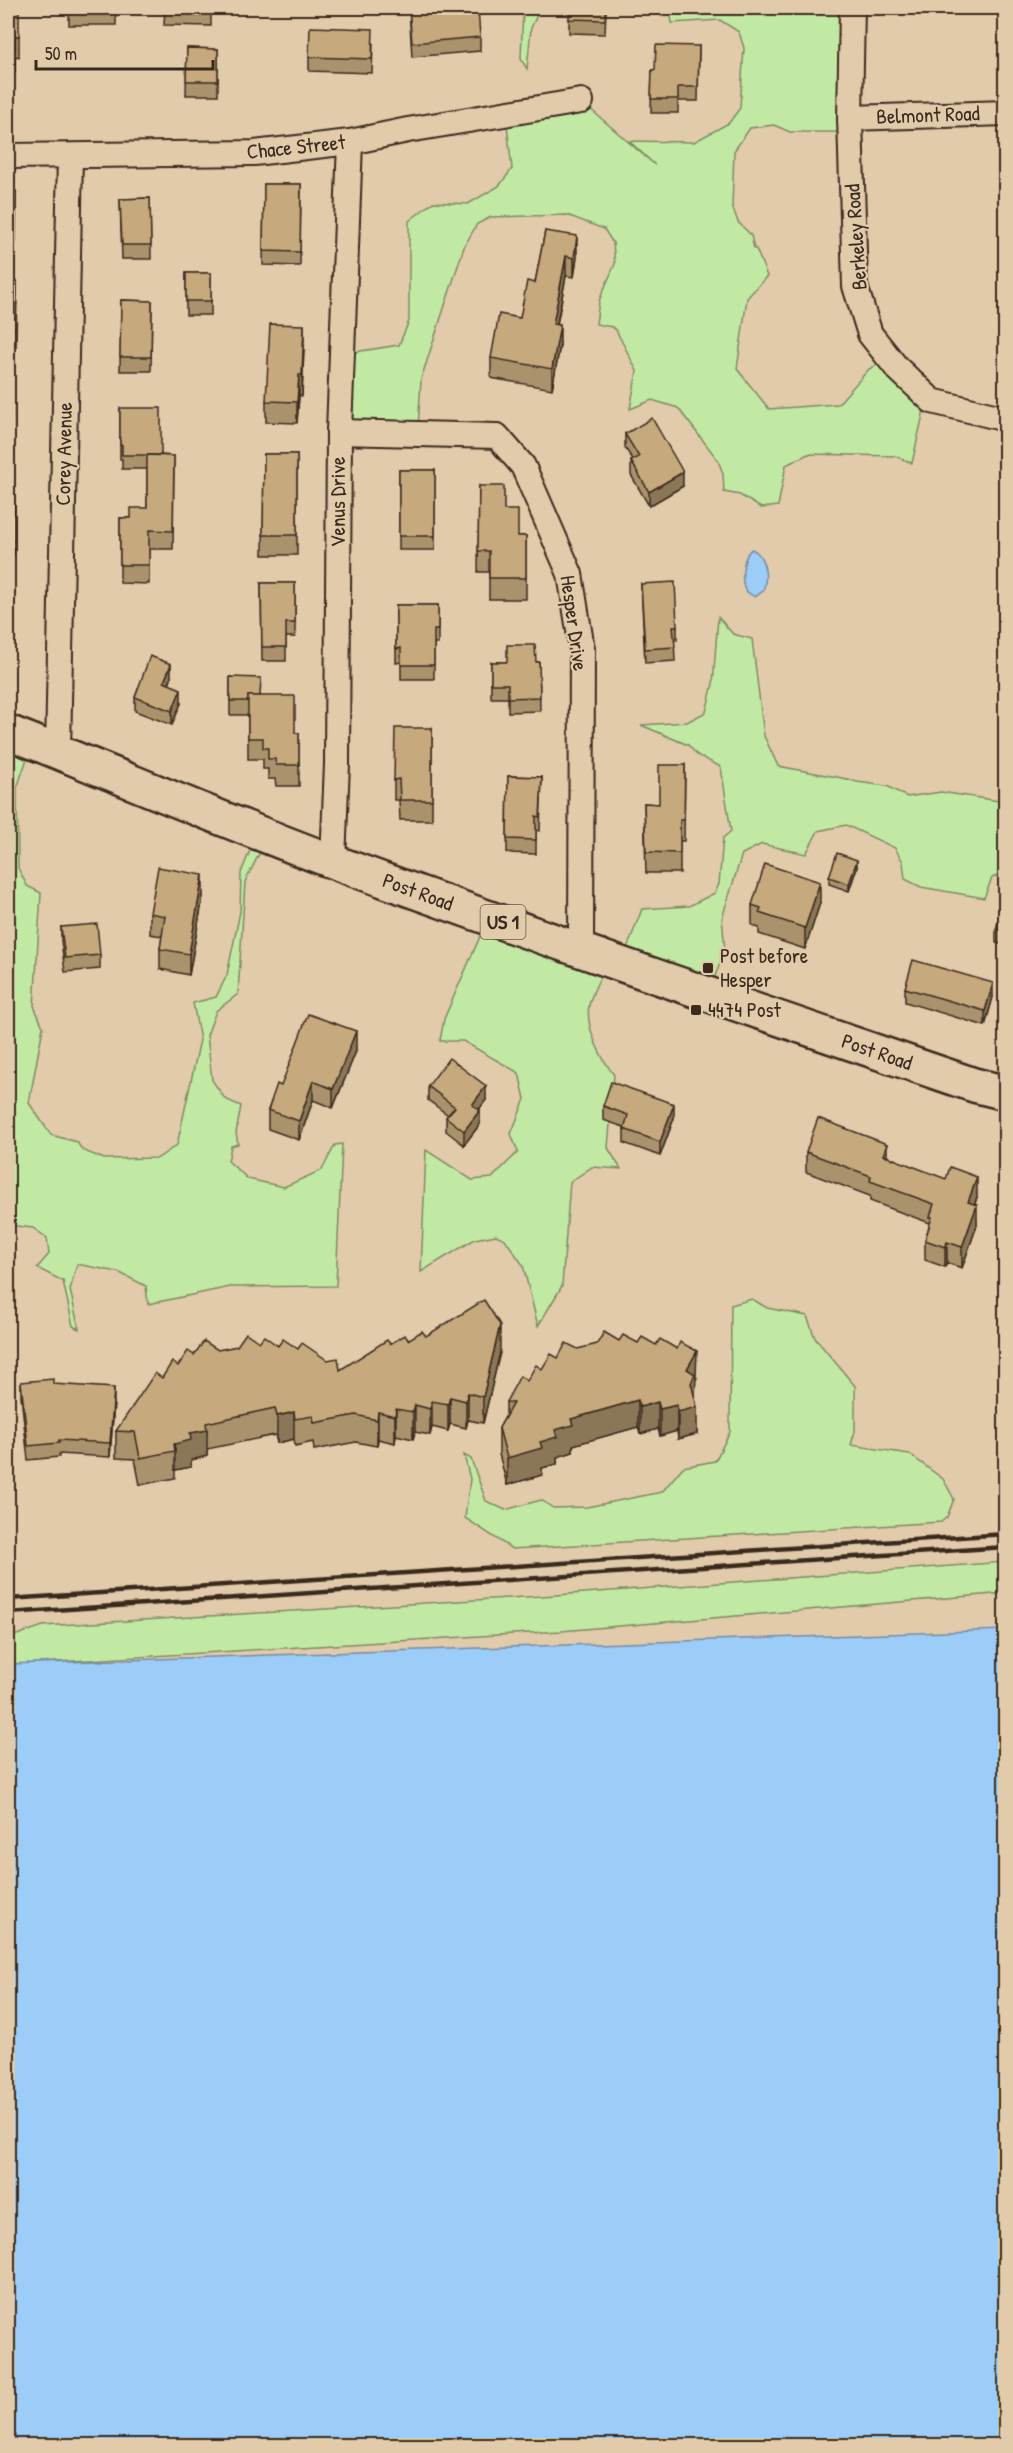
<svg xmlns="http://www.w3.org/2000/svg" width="1013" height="2453" font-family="'Patrick Hand',sans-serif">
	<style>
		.green { fill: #c2e9a4; stroke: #7e8a61; stroke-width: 1.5 }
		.water { fill: #9cccf8; stroke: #758ba1; stroke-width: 1.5 }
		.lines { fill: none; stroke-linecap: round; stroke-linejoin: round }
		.minor-casing { stroke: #3b2a1e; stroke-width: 28 }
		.primary-casing { stroke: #3b2a1e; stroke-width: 38 }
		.minor { stroke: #e1cbab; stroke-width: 24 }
		.primary { stroke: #e1cbab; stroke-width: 33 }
		.rail { stroke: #3b2a1e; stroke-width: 4.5 }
		.wall { fill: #aa926c; stroke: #3b2a1e; stroke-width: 1.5 }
		.shaded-wall { fill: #8b7758; stroke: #3b2a1e; stroke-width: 1.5 }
		.building { fill: #c6aa7e; stroke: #3b2a1e; stroke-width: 1.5 }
		.poi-dot { fill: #3b2a1e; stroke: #e1cbab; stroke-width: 2 }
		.labels { text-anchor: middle; stroke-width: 4.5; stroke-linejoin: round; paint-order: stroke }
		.shield { fill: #e1cbab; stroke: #6d5a48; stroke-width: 1.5 }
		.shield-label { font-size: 20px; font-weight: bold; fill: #3b2a1e }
		.street-label { font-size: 21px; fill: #3b2a1e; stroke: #e1cbab }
		.poi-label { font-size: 21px; fill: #3b2a1e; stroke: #e1cbab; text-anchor: start }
	</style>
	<rect width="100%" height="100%" fill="#e1cbab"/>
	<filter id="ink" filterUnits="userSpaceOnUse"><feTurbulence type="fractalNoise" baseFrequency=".0167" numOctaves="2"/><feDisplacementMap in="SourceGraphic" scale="12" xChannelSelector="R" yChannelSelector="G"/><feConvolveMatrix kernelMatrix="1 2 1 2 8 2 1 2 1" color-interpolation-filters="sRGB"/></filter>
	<g filter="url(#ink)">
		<g class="green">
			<polygon points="523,8 538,8 537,15 531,28 527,69 521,59"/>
			<polygon points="670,8 853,8 854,132 790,132 774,125 750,128 734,151 732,206 738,222 751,235 754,249 756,249 767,276 747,298 737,369 769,409 838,404 869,369 892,357 927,397 912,463 895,456 808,454 786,465 778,506 761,508 740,495 724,492 723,474 718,460 678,408 652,400 630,409 637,371 616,330 612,327 596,324 599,301 615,264 613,243 604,229 567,215 491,217 477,224 464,247 421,379 418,430 341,428 342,354 399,345 409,321 409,221 433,202 468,204 499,186 512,169 506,116 581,101 655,165 629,141 694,142 729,123 740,108 744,48 739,32 720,20 672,23"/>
			<polygon points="718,617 733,634 752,639 764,736 778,766 847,779 857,782 887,786 907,797 941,792 1005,802 1005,872 992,878 984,898 921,887 905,879 903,862 895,848 846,825 818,831 806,854 762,844 742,854 722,918 725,950 709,992 623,959 642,909 689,906 715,893 719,884 723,838 731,831 721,767 697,755 688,745 641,725 687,722 706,712 713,684"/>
			<polygon points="8,731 33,741 17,788 18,868 27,886 41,893 34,1006 43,1027 29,1103 51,1135 77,1142 82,1150 104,1159 158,1158 177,1145 200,1040 193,1003 216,997 227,975 240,912 241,873 257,833 265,842 245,882 238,994 216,1011 207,1035 212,1080 225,1099 241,1106 236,1133 238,1144 231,1146 228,1161 248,1179 284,1187 322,1170 335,1145 342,1144 336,1286 230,1287 148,1304 146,1286 118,1272 77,1264 70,1290 79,1329 73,1326 63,1281 37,1268 49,1254 47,1238 33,1228 8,1225"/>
			<path d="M486,923L607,961C602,975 592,991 589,1005C585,1028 601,1058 614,1075L608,1148L621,1169L592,1167L570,1182L562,1286L538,1326L523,1265L505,1239L496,1235L475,1239L421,1272L426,1150L472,1180L492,1178L518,1152L511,1134L525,1099L519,1073L463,1041H440L444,1019Z"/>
			<polygon points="752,1299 767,1308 807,1316 815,1338 855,1386 855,1431 851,1445 909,1454 943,1479 954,1499 947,1517 941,1522 512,1549 465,1518 470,1479 464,1455 471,1459 486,1501 505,1510 541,1500 553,1508 587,1507 662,1492 683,1467 715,1461 730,1432 731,1305"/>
			<polygon points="1005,1562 1005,1593 561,1631 8,1665 8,1638 43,1626 557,1595"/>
		</g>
		<g class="water">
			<path d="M752,549C766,556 768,578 763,591L755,597C750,594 745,592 744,587C741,577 743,554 752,549Z"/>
			<polygon points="1005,1630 1005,2445 8,2445 8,1664"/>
		</g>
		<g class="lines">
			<defs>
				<g id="minor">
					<polyline points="852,8 850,118 855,286 870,334 897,368 932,401 1006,419"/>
					<polyline points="850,118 1006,113"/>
					<polyline points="8,156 254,153 350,142 408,130 581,101"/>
					<polyline points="339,432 497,436 523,466 570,574 582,649 581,950"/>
					<polyline points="58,752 70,156"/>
					<polyline points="333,861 337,764 339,432 350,142"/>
				</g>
				<path id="primary" d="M8,732C117,775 224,821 334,862C546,940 760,1012 974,1085L1006,1093"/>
			</defs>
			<use href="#minor" class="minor-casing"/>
			<use href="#primary" class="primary-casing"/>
			<use href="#minor" class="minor"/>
			<use href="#primary" class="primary"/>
			<g class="rail">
				<polyline points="8,1599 1006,1534"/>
				<polyline points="8,1613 1006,1547"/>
			</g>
		</g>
		<g class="wall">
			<polygon points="8,8 16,10 19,30 19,57 15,56 15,72 8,72"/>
			<rect x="69" y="8" width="47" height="17"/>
			<polygon points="165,8 211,8 211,26 164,25"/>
			<polygon points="409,8 430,8 431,9 480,37 480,51 412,57"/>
			<polygon points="606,8 605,34 569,33 569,19"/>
			<polygon points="373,43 372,73 309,71 309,57"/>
			<polygon points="699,46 698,101 678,101 678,113 651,113 652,70 655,70"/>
			<polygon points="187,48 218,49 218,95 186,95"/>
			<polygon points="264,184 301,184 300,266 263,265"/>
			<rect x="8" y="191" width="8" height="51"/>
			<polygon points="150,198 151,259 122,259 120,199"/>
			<polygon points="545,231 577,256 574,277 566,276 557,325 560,345 552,389 491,378 491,358 520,318 535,283"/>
			<rect x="186" y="273" width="25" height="42"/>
			<polygon points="8,281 17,281 16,347 12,346 12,432 9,432 8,446"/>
			<polygon points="121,300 152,301 151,371 120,371"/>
			<polygon points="304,346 302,396 299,395 297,423 266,422 266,401"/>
			<polygon points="120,408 161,455 174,456 173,549 149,549 149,584 120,583 120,518 131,518 147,508 147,469 122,469 122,459 120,459"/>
			<polygon points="625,434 683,486 649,506 631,475 631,461 633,460 625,448"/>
			<polygon points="264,454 297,454 297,555 263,555"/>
			<rect x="399" y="470" width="36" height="80"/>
			<polygon points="479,486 504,510 518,536 526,536 526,599 489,599 489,572 478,572"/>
			<polygon points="8,503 14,503 14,555 9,555 9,567 8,567"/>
			<polygon points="261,583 295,583 295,637 286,637 286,661 262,661"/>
			<polygon points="641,584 677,626 677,640 674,640 675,661 645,663"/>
			<polygon points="396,605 438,605 438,644 434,644 434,679 401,679 401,662 396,663"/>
			<polygon points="491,662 539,662 540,711 508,712 508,698 491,698"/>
			<polygon points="230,677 261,696 295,733 299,733 299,786 276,786 275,779 268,779 268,769 263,769 263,759 248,759 248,715 230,715"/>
			<polygon points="171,678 169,684 181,703 172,725 135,711 135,697"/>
			<polygon points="432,728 432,820 400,820 399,800 394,800 394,780"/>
			<polygon points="685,765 684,841 680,841 680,873 646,873 644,803 659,804"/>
			<polygon points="508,776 542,777 540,831 536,830 536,854 507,853"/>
			<polygon points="857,867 849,891 829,884 829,877"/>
			<polygon points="203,896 189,975 160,969 160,949 162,936 150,934 150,913"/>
			<polygon points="820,903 805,949 759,934 759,928 752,925 752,905"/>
			<polygon points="1005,910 1005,945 996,943 996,929"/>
			<polygon points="61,927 100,955 100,969 65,972 61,941"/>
			<polygon points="905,988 993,997 985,1026 905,1002"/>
			<polygon points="356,1051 333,1108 313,1100 299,1140 268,1129 268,1110 281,1086"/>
			<polygon points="428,1086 486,1100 478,1109 480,1124 464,1145 446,1131 446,1117 448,1115 428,1100"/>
			<polygon points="603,1106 674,1118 660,1156 624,1143 624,1127 603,1120"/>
			<polygon points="806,1152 887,1156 977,1197 975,1204 977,1225 962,1268 947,1263 945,1267 925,1260 925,1240 930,1223 870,1201 870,1196 806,1172"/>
			<polygon points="426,1336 500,1352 483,1423 468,1420 466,1428 450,1424 448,1431 432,1427 430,1435 415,1432 413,1439 396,1435 395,1443 378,1439 377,1446 356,1442 314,1450 313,1442 295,1446 294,1439 277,1443 275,1435 207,1449 207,1456 191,1460 191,1467 175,1470 175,1478 140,1485 135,1459 116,1458 116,1431 162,1378 194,1355 259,1342 298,1349 340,1370 390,1344"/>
			<polygon points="619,1341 697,1378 695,1380 695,1400 697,1434 678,1439 677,1431 660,1436 658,1429 640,1434 638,1427 573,1445 573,1452 557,1457 557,1464 542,1468 542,1475 507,1485 499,1454 499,1428 506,1415 506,1402 527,1381 558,1358 578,1349"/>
			<polygon points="21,1382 53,1384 114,1402 110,1457 59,1454 59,1457 28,1460 21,1396"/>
		</g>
		<g class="shaded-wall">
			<polygon points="577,236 577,256 574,277 574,258"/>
			<polygon points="566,256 566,276 553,343 553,324"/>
			<polygon points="304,325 304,346 302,396 302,375"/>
			<polygon points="560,325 560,345 552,389 552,369"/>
			<polygon points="299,375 299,395 297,423 297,402"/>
			<polygon points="683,472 683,486 649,506 649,492"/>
			<polygon points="15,624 15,638 8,658 8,644"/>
			<polygon points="171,664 171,678 164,696 164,682"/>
			<polygon points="181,689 181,703 172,725 172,711"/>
			<polygon points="857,860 857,867 849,891 849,884"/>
			<polygon points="203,875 203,896 189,975 189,954"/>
			<polygon points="820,882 820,903 805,949 805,928"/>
			<polygon points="993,983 993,997 985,1026 985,1011"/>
			<polygon points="356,1031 356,1051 333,1108 333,1089"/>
			<polygon points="313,1081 313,1100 299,1140 299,1121"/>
			<polygon points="486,1086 486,1100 472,1119 472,1105"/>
			<polygon points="674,1104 674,1118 660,1156 660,1142"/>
			<polygon points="480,1110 480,1124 464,1145 464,1131"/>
			<polygon points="887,1144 887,1164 883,1155"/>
			<polygon points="977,1177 977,1197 968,1223 968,1202"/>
			<polygon points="977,1205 977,1225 962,1268 962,1247"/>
			<polygon points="947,1242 947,1263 945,1267 945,1247"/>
			<polygon points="500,1325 500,1352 483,1423 483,1397"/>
			<polygon points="697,1351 695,1401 697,1407 697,1434 678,1439 678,1412 687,1369"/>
			<polygon points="114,1388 114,1402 110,1457 110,1443"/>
			<polygon points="468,1393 468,1420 466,1428 466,1401"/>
			<polygon points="450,1397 450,1424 448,1431 448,1404"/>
			<polygon points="638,1400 638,1427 573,1445 573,1452 557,1457 557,1464 542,1468 542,1475 507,1485 507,1458 540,1442 571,1419"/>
			<polygon points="432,1401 432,1427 430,1435 430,1409"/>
			<polygon points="658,1402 658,1429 640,1434 640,1407"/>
			<polygon points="415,1405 415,1432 413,1439 413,1412"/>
			<polygon points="677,1405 677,1431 660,1436 660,1409"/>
			<polygon points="396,1409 396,1435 395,1443 395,1416"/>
			<polygon points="294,1412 294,1439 277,1443 277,1416"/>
			<polygon points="378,1412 378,1439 377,1446 377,1420"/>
			<polygon points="207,1430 207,1456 191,1460 191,1467 175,1470 175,1451 174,1444 190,1433"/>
		</g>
		<g class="building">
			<polygon points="8,8 16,8 15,10 19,10 19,36 15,36 15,51 8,51"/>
			<rect x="69" y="8" width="47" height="3"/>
			<polygon points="165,8 211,8 211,12 164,11"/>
			<polygon points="409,8 430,8 431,9 452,8 478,8 480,37 412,43"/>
			<polygon points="569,8 606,8 605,20 569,19"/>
			<polygon points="310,27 373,29 372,59 309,57"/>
			<polygon points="656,45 699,46 698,87 678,87 678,99 651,99 652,70 655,70"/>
			<polygon points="187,48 218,49 218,81 186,81"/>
			<polygon points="264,184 301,184 300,252 263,251"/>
			<rect x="8" y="191" width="8" height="37"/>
			<polygon points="150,198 151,245 122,245 120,199"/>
			<polygon points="545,231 577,236 574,258 566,256 553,324 560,325 552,369 491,358 499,314 520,318 527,281 535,283"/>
			<rect x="186" y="273" width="25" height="28"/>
			<polygon points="8,281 17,281 16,328 12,328 12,413 9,413 8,428"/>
			<polygon points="121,300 152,301 151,357 120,357"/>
			<polygon points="270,324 304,325 302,375 299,375 297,402 266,401"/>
			<polygon points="120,408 161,408 161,455 122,455 122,445 120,445"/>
			<polygon points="652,418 683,472 649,492 631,461 639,457 625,434"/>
			<polygon points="264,454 297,454 297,535 263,535"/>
			<polygon points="147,455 174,456 173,531 149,530 149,565 120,565 120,518 131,518 131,508 147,508"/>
			<rect x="399" y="470" width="36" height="66"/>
			<polygon points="479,486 504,486 504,510 518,510 518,536 526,536 526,578 489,578 489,551 478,551"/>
			<polygon points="8,503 14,503 14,541 9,541 9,553 8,553"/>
			<polygon points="675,582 677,626 673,626 675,647 645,649 641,584"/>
			<polygon points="261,583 295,583 295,623 286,623 286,647 262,647"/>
			<polygon points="396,605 438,605 438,630 434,630 434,665 401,665 401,648 396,649"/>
			<polygon points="8,621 15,624 8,644"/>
			<polygon points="507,645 535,645 536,662 539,662 540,697 508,698 508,684 491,684 491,662 507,662"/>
			<polygon points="150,656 171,664 164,682 181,689 172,711 135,697"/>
			<polygon points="230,677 261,678 260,696 248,696 248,701 230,701"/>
			<polygon points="248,696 295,696 295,733 299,733 299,765 276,765 275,759 268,759 268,748 263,748 263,738 248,738"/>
			<polygon points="395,728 432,728 432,800 400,800 399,779 394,780"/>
			<polygon points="659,765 685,765 684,820 680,820 680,853 646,852 644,803 659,804"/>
			<polygon points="508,776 542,777 540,817 536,816 536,840 507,839"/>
			<polygon points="837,853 857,860 849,884 829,877"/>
			<polygon points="765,864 820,882 805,928 759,913 761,908 752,905"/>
			<polygon points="158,867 203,875 189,954 160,949 165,916 150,913"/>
			<polygon points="1002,909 1005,910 1005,931 996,929"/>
			<polygon points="97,924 100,955 65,958 61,927"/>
			<polygon points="913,960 993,983 985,1011 905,988"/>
			<polygon points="308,1014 356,1031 333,1089 313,1081 299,1121 268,1110 277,1084 281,1086"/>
			<polygon points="449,1058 486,1086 472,1105 480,1110 464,1131 446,1117 455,1107 428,1086"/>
			<polygon points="611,1082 674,1104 660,1142 624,1129 628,1115 603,1106"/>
			<polygon points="818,1118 887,1144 883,1155 946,1179 950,1167 977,1177 968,1202 977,1205 962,1247 947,1242 945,1247 925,1240 932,1217 930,1217 934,1204 870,1181 871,1176 806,1152"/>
			<polygon points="484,1300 500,1325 483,1397 468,1393 466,1401 450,1397 448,1404 432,1401 430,1409 415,1405 413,1412 396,1409 395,1416 378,1412 377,1420 356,1415 314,1423 313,1416 295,1419 294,1412 277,1416 275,1408 206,1423 207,1430 190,1433 191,1440 174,1444 175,1451 140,1458 135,1432 116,1431 155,1373 162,1378 172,1362 178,1366 188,1351 194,1355 204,1341 218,1350 237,1346 246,1333 259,1342 264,1336 278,1346 283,1339 298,1349 302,1343 327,1360 338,1358 340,1370 387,1340 390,1344 405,1335 408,1340 422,1331 426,1336"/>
			<polygon points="604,1332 619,1341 623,1335 638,1343 642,1337 656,1345 660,1339 677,1349 680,1342 697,1351 687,1369 695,1374 691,1383 697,1407 678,1412 677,1405 660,1409 658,1402 640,1407 638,1400 571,1419 573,1425 555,1430 557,1437 540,1442 542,1448 507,1458 499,1428 513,1403 506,1402 520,1376 527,1381 536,1365 542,1369 551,1354 558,1358 566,1343 578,1349 597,1344"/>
			<polygon points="53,1379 53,1384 114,1388 110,1443 59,1440 59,1443 28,1446 21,1382"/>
		</g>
	</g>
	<g class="poi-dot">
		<rect x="702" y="962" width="12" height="12" rx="3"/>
		<rect x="690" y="1004" width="12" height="12" rx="3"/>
	</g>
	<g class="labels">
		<rect class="shield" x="480.5" y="905" width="45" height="34" rx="4.5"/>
		<g class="shield-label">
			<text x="503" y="929">US 1</text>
		</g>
		<g class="street-label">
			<text transform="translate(928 115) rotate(-2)" y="7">Belmont Road</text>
			<text transform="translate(296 147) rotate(-6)" y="7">Chace Street</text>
			<text transform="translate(856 237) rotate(-94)" y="7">Berkeley Road</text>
			<text transform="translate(64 454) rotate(-89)" y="7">Corey Avenue</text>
			<text transform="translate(338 502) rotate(-90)" y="7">Venus Drive</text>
			<text transform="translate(574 623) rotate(82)" y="7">Hesper Drive</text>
			<text transform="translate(418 892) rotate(20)" y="7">Post Road</text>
			<text transform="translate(877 1052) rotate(19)" y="7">Post Road</text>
		</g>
		<g class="poi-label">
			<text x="720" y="963">Post before<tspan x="720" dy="24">Hesper</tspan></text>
			<text x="708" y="1017">4474 Post</text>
		</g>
	</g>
	<rect width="1013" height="2453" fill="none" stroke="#e1cbab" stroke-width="30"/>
	<rect x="15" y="15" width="983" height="2423" fill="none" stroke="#3b2a1e" stroke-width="2" filter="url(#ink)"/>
	<path d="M36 60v9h177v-9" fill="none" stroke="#3b2a1e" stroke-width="3"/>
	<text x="45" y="60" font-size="18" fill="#3b2a1e" stroke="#e1cbab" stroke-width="4.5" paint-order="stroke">50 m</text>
</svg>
